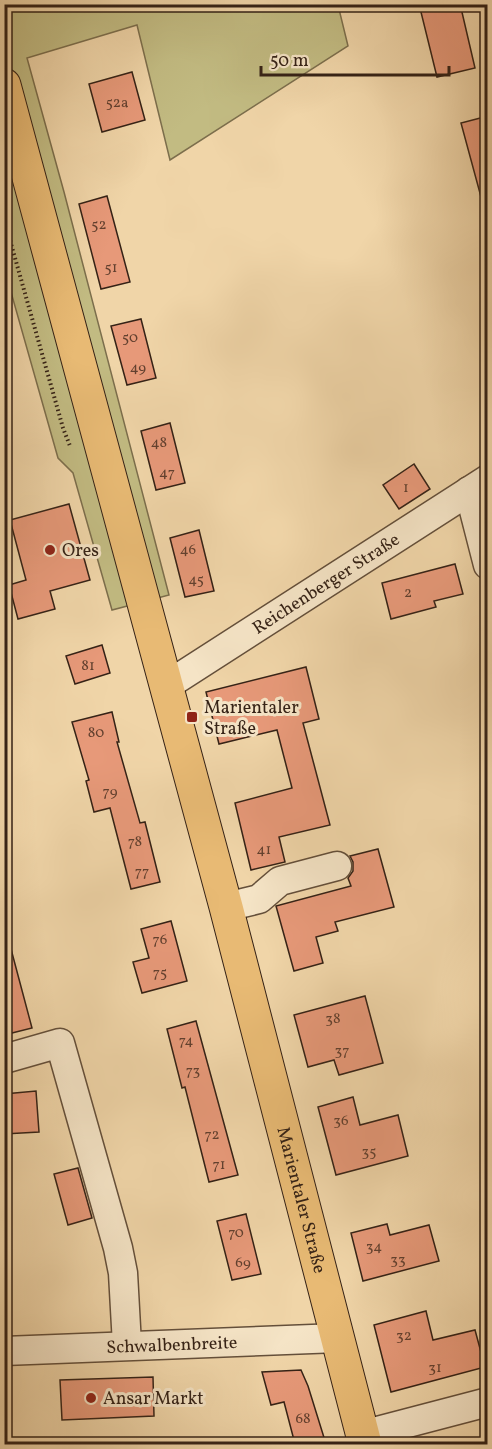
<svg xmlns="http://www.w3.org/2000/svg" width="492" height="1449" font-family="Vollkorn,serif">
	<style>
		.green { fill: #c2bb82; stroke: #7c6e4c; stroke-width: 1.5 }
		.building { fill: #e79979; stroke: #352216; stroke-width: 1.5 }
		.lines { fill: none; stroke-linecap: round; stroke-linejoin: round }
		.minor-casing { stroke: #644f3a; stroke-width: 31 }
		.major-casing { stroke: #352216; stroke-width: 35 }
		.path { stroke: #352216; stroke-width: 4; stroke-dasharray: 1.5 3; stroke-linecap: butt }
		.minor { stroke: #f5e4c6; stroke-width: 28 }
		.major { stroke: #e8ba74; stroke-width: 33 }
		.poi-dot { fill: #8f2418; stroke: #f5e4c6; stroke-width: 2 }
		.labels { text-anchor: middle; stroke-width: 6; stroke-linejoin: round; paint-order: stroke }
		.number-label { font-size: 15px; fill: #62402f }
		.poi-label { font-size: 18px; fill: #352216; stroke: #f5e4c6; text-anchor: start }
		.street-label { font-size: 18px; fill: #352216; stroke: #f5e4c6 }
	</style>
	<rect width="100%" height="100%" fill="#f0d5a8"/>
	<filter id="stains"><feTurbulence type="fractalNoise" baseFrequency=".00333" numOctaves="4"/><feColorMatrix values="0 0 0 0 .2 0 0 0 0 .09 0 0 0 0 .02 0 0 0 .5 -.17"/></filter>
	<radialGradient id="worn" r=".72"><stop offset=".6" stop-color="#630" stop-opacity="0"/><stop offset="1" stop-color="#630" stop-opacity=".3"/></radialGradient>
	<polygon class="green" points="5,5 338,5 348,46 170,160 137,25 27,58 64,192 169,595 112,610 73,473 58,458 5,271"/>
	<g class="building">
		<polygon points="419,4 455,4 456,9 461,8 475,68 437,77"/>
		<polygon points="132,72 145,120 102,132 89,84"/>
		<polygon points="488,116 488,196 481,197 461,123"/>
		<polygon points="107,196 130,282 101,289 79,204"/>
		<polygon points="141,319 156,378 127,385 111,326"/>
		<polygon points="170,423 185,483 156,490 141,431"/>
		<polygon points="414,464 430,489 399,509 383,485"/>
		<polygon points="69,504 90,580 50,591 55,609 18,619 9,585 26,580 10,520"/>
		<polygon points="199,530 214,591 185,597 170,538"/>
		<polygon points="455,564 463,594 434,601 436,607 391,619 382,583"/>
		<polygon points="102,645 110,673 75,684 66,656"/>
		<polygon points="306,667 319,719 303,723 330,825 279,837 285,862 251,870 235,803 292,788 277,730 219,744 206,692"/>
		<polygon points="112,712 119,742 117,742 140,823 145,822 160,882 131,889 110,808 94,812 86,781 89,780 72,722"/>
		<polygon points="378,849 394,907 335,922 338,931 316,937 323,963 294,971 276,906 351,886 348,878 353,871 353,862 350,856"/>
		<polygon points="171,921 187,981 142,993 133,962 149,958 141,929"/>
		<polygon points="11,949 32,1028 4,1035 4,950"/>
		<polygon points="365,996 383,1063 339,1075 334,1060 308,1067 294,1015"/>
		<polygon points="196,1021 238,1175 209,1182 185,1087 182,1088 167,1029"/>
		<polygon points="36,1091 39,1132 4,1134 4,1094"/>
		<polygon points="353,1097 360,1125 398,1115 408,1156 336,1175 318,1107"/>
		<polygon points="78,1168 92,1218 68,1225 54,1174"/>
		<polygon points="246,1214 261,1274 232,1280 217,1221"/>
		<polygon points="387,1224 390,1235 429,1225 439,1261 363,1281 351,1233"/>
		<polygon points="426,1311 433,1340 475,1330 485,1367 391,1392 374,1325"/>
		<polygon points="301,1370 308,1386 326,1444 295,1444 284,1402 271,1405 262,1372"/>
		<polygon points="153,1377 154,1416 62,1420 60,1380"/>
	</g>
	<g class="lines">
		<defs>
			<g id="minor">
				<polyline points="469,491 488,565"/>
				<path id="s1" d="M166,686L488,479"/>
				<polyline points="226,907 259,899 280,881 337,866"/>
				<polyline points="4,1059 60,1043 118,1248 123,1273 127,1345"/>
				<path id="s2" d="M4,1351L338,1338"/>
				<polyline points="362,1435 488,1402"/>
			</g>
			<g id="major">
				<path id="s3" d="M4,85L226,907L365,1444"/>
			</g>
		</defs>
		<use href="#minor" class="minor-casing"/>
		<use href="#major" class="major-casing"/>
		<polyline class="path" points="4,219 63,428 70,446"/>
		<use href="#minor" class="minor"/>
		<use href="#major" class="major"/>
	</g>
	<g class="poi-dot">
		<circle cx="50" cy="550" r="6"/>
		<rect x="186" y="711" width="12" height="12" rx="3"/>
		<circle cx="91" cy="1398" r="6"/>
	</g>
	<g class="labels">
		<g class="number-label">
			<text x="117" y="107">52a</text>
			<text x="99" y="229">52</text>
			<text x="111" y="272">51</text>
			<text x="130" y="342">50</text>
			<text x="138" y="372">49</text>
			<text x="159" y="447">48</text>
			<text x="167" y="477">47</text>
			<text x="406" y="492">1</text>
			<text x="188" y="554">46</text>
			<text x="196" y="584">45</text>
			<text x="408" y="597">2</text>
			<text x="88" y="670">81</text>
			<text x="96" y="737">80</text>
			<text x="110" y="796">79</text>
			<text x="135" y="846">78</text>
			<text x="264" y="854">41</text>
			<text x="142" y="876">77</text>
			<text x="160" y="944">76</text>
			<text x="160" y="977">75</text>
			<text x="333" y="1023">38</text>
			<text x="186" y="1045">74</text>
			<text x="342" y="1055">37</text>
			<text x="193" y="1075">73</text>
			<text x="341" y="1125">36</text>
			<text x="212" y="1139">72</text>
			<text x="369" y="1156">35</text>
			<text x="219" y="1169">71</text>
			<text x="236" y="1237">70</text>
			<text x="374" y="1251">34</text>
			<text x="398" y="1264">33</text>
			<text x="243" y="1267">69</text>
			<text x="404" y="1340">32</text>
			<text x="435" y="1372">31</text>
			<text x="303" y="1423">68</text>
		</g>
		<g class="poi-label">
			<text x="62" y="556">Ores</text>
			<text x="204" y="713">Marientaler<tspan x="204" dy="21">Straße</tspan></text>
			<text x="103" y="1404">Ansar Markt</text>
		</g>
		<g class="street-label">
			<text dy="6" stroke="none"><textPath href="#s1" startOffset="190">Reichenberger Straße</textPath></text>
			<text dy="6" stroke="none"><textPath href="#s3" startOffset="1154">Marientaler Straße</textPath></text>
			<text dy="6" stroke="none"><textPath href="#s2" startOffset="168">Schwalbenbreite</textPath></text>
		</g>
	</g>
	<rect width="492" height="1449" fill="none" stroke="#f0d5a8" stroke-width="24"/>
	<rect x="6" y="6" width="480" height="1437" fill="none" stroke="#352216" stroke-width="3"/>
	<rect x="12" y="12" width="468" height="1425" fill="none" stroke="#352216" stroke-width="1.5"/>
	<path d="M261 66v9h188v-9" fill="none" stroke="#352216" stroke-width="3"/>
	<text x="270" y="66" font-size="18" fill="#352216" stroke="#f5e4c6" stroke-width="4.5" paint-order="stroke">50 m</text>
	<rect width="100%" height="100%" filter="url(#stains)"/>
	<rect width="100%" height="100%" fill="url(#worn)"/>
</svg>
